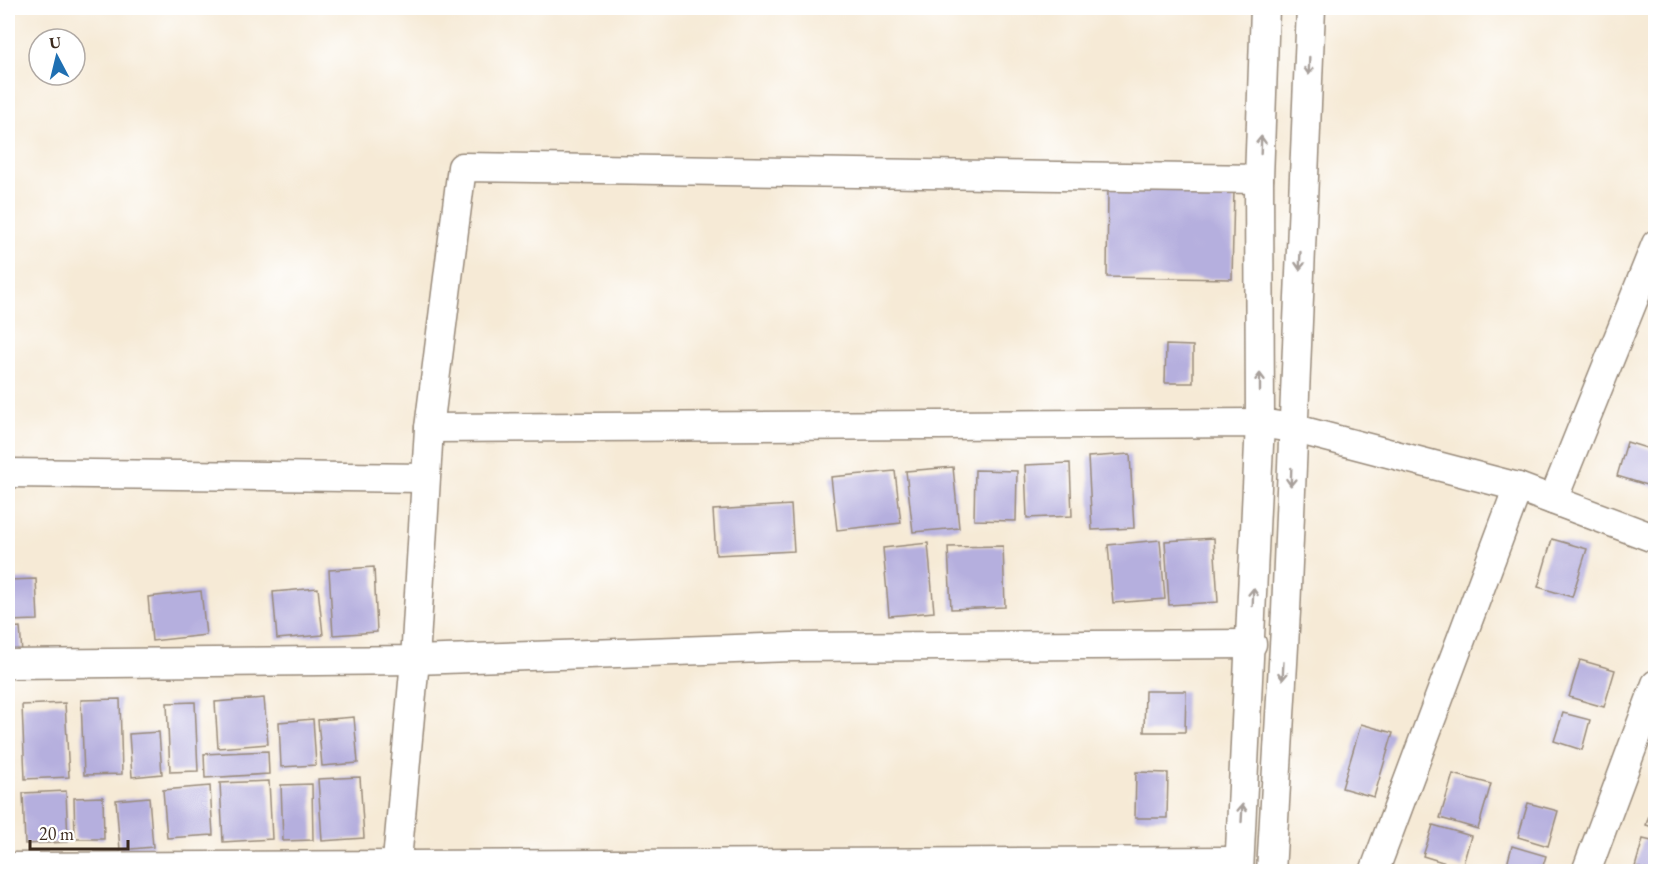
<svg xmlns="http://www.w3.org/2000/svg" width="1663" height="879" font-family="'EB Garamond',serif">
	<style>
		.building { fill: #b5afde }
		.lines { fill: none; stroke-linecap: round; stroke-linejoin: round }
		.minor-casing { stroke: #988a7a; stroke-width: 31 }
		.minor { stroke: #fff; stroke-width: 28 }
		.oneway { stroke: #a79f9a }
	</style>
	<rect width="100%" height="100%" fill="#fff"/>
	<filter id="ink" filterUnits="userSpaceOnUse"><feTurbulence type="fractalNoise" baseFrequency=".0167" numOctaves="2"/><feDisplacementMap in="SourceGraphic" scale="12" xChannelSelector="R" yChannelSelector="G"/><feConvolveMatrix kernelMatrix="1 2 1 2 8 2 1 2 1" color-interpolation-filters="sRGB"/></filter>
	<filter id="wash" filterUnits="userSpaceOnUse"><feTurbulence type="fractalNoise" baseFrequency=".008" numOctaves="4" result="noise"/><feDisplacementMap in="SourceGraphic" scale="24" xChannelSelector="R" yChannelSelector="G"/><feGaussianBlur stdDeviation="1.35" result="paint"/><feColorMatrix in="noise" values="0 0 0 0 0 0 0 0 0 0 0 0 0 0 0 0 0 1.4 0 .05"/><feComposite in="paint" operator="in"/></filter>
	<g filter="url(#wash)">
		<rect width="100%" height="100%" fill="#f6ead6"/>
		<g id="blocks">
			<g class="building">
				<polygon points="1108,187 1234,189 1232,279 1107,277"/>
				<polygon points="1166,345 1193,346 1193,383 1165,383"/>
				<polygon points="1627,442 1656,451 1656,488 1617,476"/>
				<polygon points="1130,454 1134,528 1092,530 1088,457"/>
				<polygon points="1070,463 1072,516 1027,518 1025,465"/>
				<polygon points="953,467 959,528 913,532 906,471"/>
				<polygon points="975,470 1017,471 1016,521 974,520"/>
				<polygon points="895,471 901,523 837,530 831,477"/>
				<polygon points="791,505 794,551 716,555 713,510"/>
				<polygon points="1214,538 1218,602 1169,605 1165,541"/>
				<polygon points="1552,539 1587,549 1572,597 1538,587"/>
				<polygon points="1160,540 1165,599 1113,603 1108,545"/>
				<polygon points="928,543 934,612 889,616 883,548"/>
				<polygon points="1003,546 1005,607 951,609 948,547"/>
				<polygon points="374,567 377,632 333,635 329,570"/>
				<polygon points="36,579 38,620 8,621 8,580"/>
				<polygon points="318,588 323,635 277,639 273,592"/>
				<polygon points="201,591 206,635 152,641 148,597"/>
				<polygon points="20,627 22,653 8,654 8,628"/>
				<polygon points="1580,660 1615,670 1604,707 1569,697"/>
				<polygon points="1145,691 1186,691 1185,732 1144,732"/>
				<polygon points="264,698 268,744 218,748 215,702"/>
				<polygon points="120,699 122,774 84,775 81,700"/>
				<polygon points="195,702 198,771 170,772 167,703"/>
				<polygon points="65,703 69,777 25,779 22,705"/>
				<polygon points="1563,713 1590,720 1582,750 1554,741"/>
				<polygon points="354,717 358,763 322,766 318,720"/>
				<polygon points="313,719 316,765 281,767 279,722"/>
				<polygon points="1361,724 1393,733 1374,797 1342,788"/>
				<polygon points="159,732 162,774 132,777 129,734"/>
				<polygon points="268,751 269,774 205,778 204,754"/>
				<polygon points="1136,772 1168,773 1167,818 1135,818"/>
				<polygon points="1453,774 1491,784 1478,829 1440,818"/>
				<polygon points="360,777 364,838 322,841 318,779"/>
				<polygon points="269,781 272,839 223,842 220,783"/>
				<polygon points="312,784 313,840 283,841 281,785"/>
				<polygon points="210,786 213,835 167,838 163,790"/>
				<polygon points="66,791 68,842 25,844 23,793"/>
				<polygon points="1655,796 1656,796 1656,828 1646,825"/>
				<polygon points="103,797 104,839 75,839 74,798"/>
				<polygon points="149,797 153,847 120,850 116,800"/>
				<polygon points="1528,803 1558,811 1548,846 1518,837"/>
				<polygon points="1433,825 1471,836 1462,868 1423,856"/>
				<polygon points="1643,839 1656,842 1656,872 1635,867"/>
				<polygon points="1512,846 1546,856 1541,872 1505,872"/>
			</g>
		</g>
	</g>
	<g filter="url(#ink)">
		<use href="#blocks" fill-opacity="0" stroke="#988a7a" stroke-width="1.5"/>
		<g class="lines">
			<defs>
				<g id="minor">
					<polyline points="429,428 1260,423 1292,428 1518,487 1656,539"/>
					<polyline points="8,473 424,478"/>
					<polyline points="1553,500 1656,244"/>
					<polyline points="8,664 415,660 793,647 1252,644"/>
					<polyline points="8,867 1239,861"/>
					<polyline points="396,872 415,660 429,428 462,167 1259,179"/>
					<polyline points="1239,872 1260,423 1259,179 1265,8"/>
					<polyline points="1271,872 1286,611 1311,8"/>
					<polyline points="1374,872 1518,487"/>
					<polyline points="1586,872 1656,684"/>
				</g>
			</defs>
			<use href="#minor" class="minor-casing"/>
			<use href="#minor" class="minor"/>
		</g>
		<defs><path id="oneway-shaft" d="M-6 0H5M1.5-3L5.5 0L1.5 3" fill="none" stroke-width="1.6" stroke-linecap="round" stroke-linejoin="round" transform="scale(1.5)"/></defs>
		<g class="oneway">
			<use href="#oneway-shaft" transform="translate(1309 66) rotate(92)"/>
			<use href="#oneway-shaft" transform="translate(1261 145) rotate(-88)"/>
			<use href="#oneway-shaft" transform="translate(1300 261) rotate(93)"/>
			<use href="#oneway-shaft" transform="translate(1260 382) rotate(-90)"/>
			<use href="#oneway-shaft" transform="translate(1291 477) rotate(92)"/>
			<use href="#oneway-shaft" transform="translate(1253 597) rotate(-88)"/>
			<use href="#oneway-shaft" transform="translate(1283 671) rotate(93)"/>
			<use href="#oneway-shaft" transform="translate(1242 813) rotate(-87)"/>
		</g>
	</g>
	<rect width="1663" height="879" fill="none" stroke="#fff" stroke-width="30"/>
	<g transform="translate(57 57) rotate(353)"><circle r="28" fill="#ffffff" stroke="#b1aaa5" stroke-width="1.5"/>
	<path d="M0-4.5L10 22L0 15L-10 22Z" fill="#1f6fb2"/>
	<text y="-9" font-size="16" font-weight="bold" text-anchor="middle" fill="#3b2a1e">U</text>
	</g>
	<path d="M30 840v9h98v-9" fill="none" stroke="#3b2a1e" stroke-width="3"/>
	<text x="39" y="840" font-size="18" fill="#3b2a1e" stroke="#ffffff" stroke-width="4.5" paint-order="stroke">20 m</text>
</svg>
